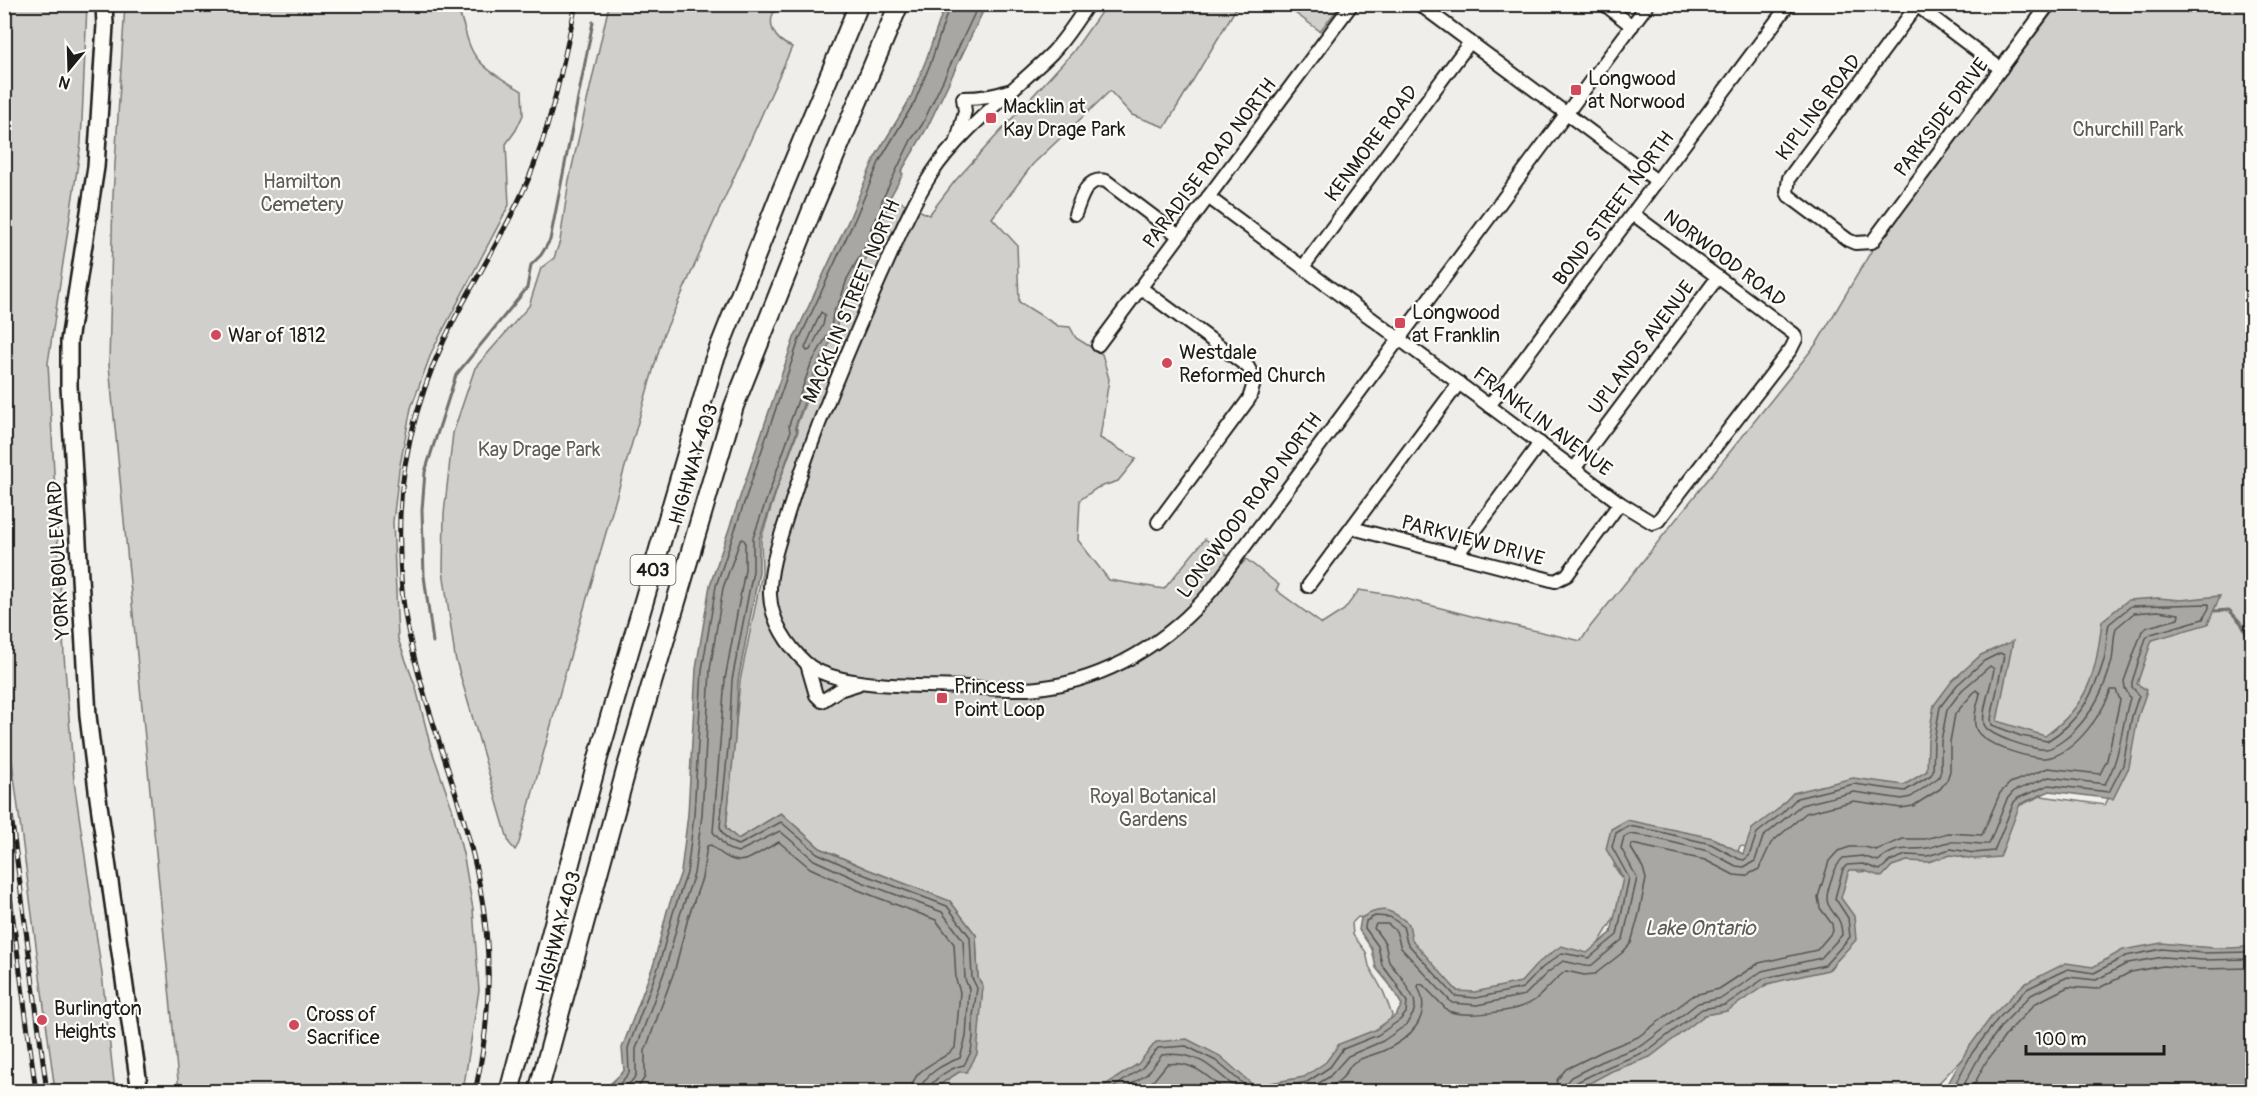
<svg xmlns="http://www.w3.org/2000/svg" width="2257" height="1096" font-family="Pangolin,sans-serif">
	<style>
		.green { fill: #d0cfcc; stroke: #767674; stroke-width: 1.5 }
		.water { fill: #a8a7a3; stroke: #706f6d; stroke-width: 1.5 }
		.lines { fill: none; stroke-linecap: round; stroke-linejoin: round }
		.shore { stroke: #545452; stroke-width: 1.5 }
		.stream { stroke: #706f6d; stroke-width: 3 }
		.minor-casing { stroke: #1c1c1c; stroke-width: 16 }
		.major-casing { stroke: #1c1c1c; stroke-width: 20 }
		.highway-casing { stroke: #1c1c1c; stroke-width: 22 }
		.minor { stroke: #fdfcf7; stroke-width: 12 }
		.major { stroke: #fdfcf7; stroke-width: 15 }
		.highway { stroke: #fdfcf7; stroke-width: 18 }
		.rail-casing { stroke: #1c1c1c; stroke-width: 5 }
		.rail { stroke: #fdfcf7; stroke-width: 3; stroke-dasharray: 9; stroke-linecap: butt }
		.poi-dot { fill: #d1495b; stroke: #fdfcf7; stroke-width: 2 }
		.labels { text-anchor: middle; stroke-width: 4.5; stroke-linejoin: round; paint-order: stroke }
		.shield { fill: #fdfcf7; stroke: #605f5e; stroke-width: 1.5 }
		.shield-label { font-size: 18px; font-weight: bold; fill: #1c1c1c }
		.poi-label { font-size: 20px; fill: #1c1c1c; stroke: #fdfcf7; text-anchor: start }
		.street-label { font-size: 20px; fill: #1c1c1c; stroke: #fdfcf7 }
		.park-label { font-size: 20px; fill: #5b5b5a; stroke: #fdfcf7 }
		.water-label { font-size: 21px; font-style: italic; fill: #5b5b59; stroke: #fdfcf7 }
	</style>
	<rect width="100%" height="100%" fill="#f0eeea"/>
	<filter id="ink" filterUnits="userSpaceOnUse"><feTurbulence type="fractalNoise" baseFrequency=".0167" numOctaves="2"/><feDisplacementMap in="SourceGraphic" scale="12" xChannelSelector="R" yChannelSelector="G"/><feConvolveMatrix kernelMatrix="1 2 1 2 8 2 1 2 1" color-interpolation-filters="sRGB"/></filter>
	<g filter="url(#ink)">
		<g class="green">
			<polygon points="5,4 87,5 81,143 48,363 64,655 74,781 102,974 115,1091 55,1091 4,700"/>
			<path d="M125,5H454C466,19 464,42 476,57C487,72 506,81 522,91L523,115L516,130L506,144L509,205L432,351L411,408L399,470L393,522L398,639L416,688L431,748L452,808L464,858L473,909L479,990L463,1091H179L109,365L113,195Z"/>
			<path d="M609,5H779C764,21 773,40 792,47L663,336L563,681L519,843L515,850L509,843L455,657L443,570L444,514L453,433L475,368L529,306L541,268L554,258L560,241L569,180Z"/>
			<polygon points="1106,5 1238,5 1165,127 1132,115 1110,91 1033,164 992,218 1017,245 1019,302 1058,326 1070,327 1076,338 1102,354 1109,379 1100,438 1136,459 1118,481 1097,488 1080,500 1078,540 1109,580 1164,589 1205,539 1241,565 1246,559 1279,585 1276,590 1322,624 1344,610 1359,590 1391,595 1475,617 1581,641 1590,627 1817,343 1876,243 2058,5 2252,5 2252,950 2012,1007 1931,1091 1553,1091 1665,1026 1719,1009 1784,976 1830,969 1848,946 1826,901 1850,865 1859,872 1868,871 1871,864 1951,852 1964,858 2012,809 2041,796 2105,805 2121,773 2129,690 2152,640 2162,637 2174,605 2054,749 1923,794 1749,847 1740,846 1735,860 1618,844 1614,866 1626,884 1616,915 1597,946 1583,961 1515,985 1464,997 1384,921 1358,917 1352,923 1353,935 1366,952 1369,966 1384,993 1392,1015 1390,1021 1302,1087 1109,1091 930,1091 959,1072 978,1031 983,986 978,978 976,935 950,901 867,869 820,848 781,813 738,839 726,828 740,681 762,573 761,539 778,486 798,431 796,427 827,346 835,333 839,315 847,300 852,281 873,243 890,197 929,215 955,181 1073,52"/>
			<polygon points="1284,5 1341,5 1320,31"/>
		</g>
		<g class="water">
			<polygon points="945,5 986,5 927,128 901,172 903,174 887,203 886,214 878,227 877,235 869,254 852,281 847,300 839,315 835,334 817,366 795,427 797,431 759,539 759,572 738,681 735,739 726,828 738,839 781,813 820,848 867,869 950,901 976,935 978,978 983,986 977,1054 967,1072 959,1072 930,1091 607,1091 609,1085 624,1071 622,1048 654,963 667,911 681,872 688,814 696,669 710,585 794,338 850,217 875,157 910,99 926,60"/>
			<path d="M2220,596L2208,624L2152,640L2137,684L2147,690L2138,717L2129,767L2113,799L2050,791L2020,804L2000,857L1974,859L1951,855L1928,862L1907,861L1892,866L1882,877L1862,870H1849L1841,898L1854,916L1856,940L1828,970L1767,984L1727,1011L1705,1015L1650,1057L1612,1071L1575,1091H1096L1138,1064L1156,1042L1187,1039L1220,1056L1254,1086L1304,1077L1326,1062L1339,1044L1375,1030L1396,1015L1402,1005L1390,985L1376,968L1372,949L1359,930L1361,918C1382,905 1391,909 1409,924L1412,940L1457,991L1475,992L1521,982L1538,963L1561,946L1587,953L1611,933L1623,878L1606,849L1611,829L1627,820L1713,838L1743,854L1752,829L1777,810L1793,793L1853,778L1904,785L1927,771L1928,740L1934,705L1952,681L1981,655L2013,641L1997,721L2045,736C2089,705 2096,673 2102,621L2128,600L2158,598L2181,600Z"/>
			<path d="M2162,943C2192,946 2223,951 2252,946V1091H1944L1967,1050L1992,1016L2024,984L2066,963L2093,967L2123,950Z"/>
		</g>
		<g class="lines">
			<g class="shore">
				<polygon points="821,312 825,315 823,325 810,350 807,351 805,348"/>
				<polyline points="613,1092 629,1073 628,1048 659,965 673,913 687,873 694,815 702,670 716,586 799,340 855,219 880,160 915,101 931,62 950,4"/>
				<path d="M622,1092L636,1076V1049L666,967L680,915L694,874L702,815L710,670L723,588L740,541L742,539L745,541V570L725,679L713,832L728,849L738,852L780,831L814,860L862,882L942,912L963,940L965,979L969,989L966,1037L960,1058C946,1063 921,1075 920,1092"/>
				<path d="M635,1092L645,1077V1051L675,969L688,918L702,878L707,846L711,845C742,874 748,857 779,842L810,868L858,890L936,920L954,944L956,980L960,992L955,1048C941,1063 912,1066 911,1092"/>
				<path d="M928,1092C930,1079 953,1067 964,1065L971,1052L973,1037V1016L977,988L972,978L970,937L947,906L865,875L817,853L781,822L739,845C731,844 722,835 720,827L729,738L732,680L753,571V538L790,433L789,425L811,364L831,329L833,313L841,298L847,279L868,241L872,225L880,212L882,200L911,140L922,125L979,4"/>
				<polyline points="1107,1092 1142,1068 1158,1048 1186,1046 1216,1061 1253,1092"/>
				<path d="M1120,1092L1147,1074L1162,1055C1198,1050 1215,1070 1240,1092"/>
				<path d="M1137,1092L1154,1080L1167,1064C1192,1060 1208,1076 1226,1092"/>
				<path d="M1256,1092L1307,1082L1330,1067L1343,1049L1378,1035L1400,1020L1406,1013L1407,1002L1395,982L1382,965L1378,946L1365,928L1366,921L1375,916L1390,917L1403,926L1407,943L1455,996L1476,998L1523,988L1542,968L1562,953L1589,958L1617,935L1629,878L1612,847L1616,833L1628,826L1652,830L1711,844L1739,859L1744,860L1749,856L1757,833L1781,814L1797,798L1854,784L1905,791L1931,775L1933,771L1934,741L1940,707L1957,685L1984,661L2000,653L2004,655L1991,719L1992,725L2021,736L2047,741C2078,723 2094,694 2104,660C2107,648 2106,635 2109,624L2131,606L2209,604V608L2203,619L2151,634L2146,638L2132,682V687L2139,695L2132,716L2123,765L2109,792L2049,785L2018,798L2014,802L1994,851L1974,853L1951,849L1927,856L1906,855L1890,861L1880,870L1863,864L1847,865L1843,869L1835,898L1848,918L1850,937L1825,965L1765,978L1725,1005L1702,1009L1647,1051L1610,1066L1577,1082L1572,1087V1092"/>
				<path d="M1298,1092L1309,1089L1329,1077L1348,1056L1383,1041L1406,1025L1413,1014L1415,1006L1414,999L1402,978L1389,962L1385,943L1374,928L1376,924H1388L1396,931L1401,948L1452,1003L1477,1005L1525,995L1547,973L1563,961L1585,966L1592,965L1623,939L1637,878L1621,848L1624,837L1630,834L1650,837L1708,851L1736,866L1744,867L1755,861L1763,837L1801,805L1854,792L1902,799L1911,797L1939,777L1941,770V741L1947,710L1962,690L1990,666L1994,669C1992,683 1981,711 1984,724C1987,736 2034,750 2046,749C2055,748 2070,736 2076,729C2094,710 2106,685 2112,660C2114,649 2113,638 2116,628L2134,613L2158,611L2179,614L2178,619L2148,627L2142,631L2124,681L2125,688L2130,698C2121,727 2121,757 2105,784L2049,777L2014,791L2007,799L1989,844C1976,845 1964,841 1951,842C1943,842 1935,847 1927,848C1905,851 1899,844 1878,861L1862,856L1843,858C1835,865 1824,895 1828,904C1835,919 1841,915 1842,935L1821,958L1762,971L1722,998L1698,1003L1643,1045L1607,1059L1571,1077L1565,1084L1564,1092"/>
				<path d="M1323,1092C1329,1087 1336,1084 1342,1078C1346,1074 1349,1067 1353,1063C1361,1057 1374,1055 1383,1051C1410,1039 1433,1017 1418,987L1419,984L1423,985L1448,1011C1467,1018 1518,1012 1535,1000C1546,991 1554,979 1566,971L1584,975L1595,974L1622,953L1631,943L1639,914L1646,879L1643,868L1631,848L1632,844L1705,860L1734,875L1745,876L1759,869L1771,843L1806,813L1854,801L1901,808L1913,806L1940,789L1947,780L1950,771V742L1955,714L1976,690L1980,693C1978,704 1972,718 1976,729C1982,745 2035,762 2051,757C2077,750 2102,714 2111,690H2116L2120,700L2107,760L2100,774L2048,768L2010,783L2000,793L1982,835L1948,833L1925,839H1903L1876,850L1865,847H1850L1838,851L1829,861L1818,897L1820,908L1832,924L1833,931L1817,950L1759,963L1719,989L1694,995L1638,1037L1603,1051L1566,1069L1557,1080L1555,1092"/>
				<polyline points="1951,1092 1972,1053 1997,1020 2027,989 2057,974 2068,969 2094,973 2126,956 2162,949 2202,953 2252,952"/>
				<polyline points="1960,1092 1979,1057 2002,1025 2031,995 2061,980 2068,977 2096,980 2128,963 2163,957 2202,960 2252,959"/>
				<polyline points="1970,1092 1986,1062 2009,1031 2036,1003 2068,987 2097,989 2131,972 2163,966 2201,969 2252,968"/>
			</g>
			<g class="stream">
				<polyline points="2215,611 2229,610 2241,623 2252,645"/>
				<polyline points="433,642 424,576 422,510 425,472 456,375 527,288 531,265 541,255 550,240 593,22"/>
			</g>
			<defs>
				<g id="minor">
					<path d="M1088,4C1077,21 1065,39 1052,53C1015,90 960,130 932,173C911,205 897,241 881,276C847,353 813,432 788,513C780,539 769,568 770,595C771,621 788,646 806,663C836,690 925,685 966,687C990,688 1014,691 1038,688C1107,680 1169,642 1213,589L1648,4"/>
					<polyline points="1419,4 1657,181"/>
					<polyline points="1604,4 1632,26"/>
					<polyline points="1915,4 2001,69"/>
					<polyline points="1918,4 1789,178 1787,192 1789,196 1848,240 1855,243 1872,242 2049,4"/>
					<path d="M957,141L965,111L963,98C979,98 993,97 1008,91"/>
					<polyline points="1208,197 1620,503 1653,523 1658,521 1791,349 1796,339 1794,334 1633,214"/>
					<path d="M1075,214C1081,199 1086,176 1106,181L1179,236"/>
					<polyline points="1303,267 1470,42"/>
					<polyline points="1141,288 1248,367 1255,380 1249,399 1158,522"/>
					<polyline points="1098,345 1352,4"/>
					<polyline points="1489,406 1789,4"/>
					<polyline points="1574,469 1718,277"/>
					<polyline points="1352,528 1555,581 1567,575 1620,503"/>
					<polyline points="1457,555 1540,443"/>
					<polyline points="1308,586 1459,383"/>
					<polyline points="807,664 816,695 822,701 839,690 858,684"/>
				</g>
				<polyline id="major" points="104,4 105,25 96,167 69,341 69,386 88,716 98,798 140,1092"/>
				<g id="highway">
					<polyline points="509,1092 598,758 714,361 779,197 859,4"/>
					<polyline points="538,1092 627,767 734,406 812,210 899,4"/>
				</g>
			</defs>
			<use href="#minor" class="minor-casing"/>
			<use href="#major" class="major-casing"/>
			<use href="#highway" class="highway-casing"/>
			<use href="#minor" class="minor"/>
			<use href="#major" class="major"/>
			<use href="#highway" class="highway"/>
			<defs>
				<g id="rail">
					<polyline points="4,761 47,1092"/>
					<polyline points="4,851 36,1092"/>
					<path d="M475,1092C490,1025 493,956 480,888C464,800 426,718 408,630C400,593 399,555 400,517C402,447 424,377 456,316C480,271 508,227 528,180C552,124 563,63 576,4"/>
				</g>
			</defs>
			<use href="#rail" class="rail-casing"/>
			<use href="#rail" class="rail"/>
		</g>
	</g>
	<g class="poi-dot">
		<rect x="1570" y="84" width="12" height="12" rx="3"/>
		<rect x="985" y="112" width="12" height="12" rx="3"/>
		<rect x="1394" y="317" width="12" height="12" rx="3"/>
		<circle cx="216" cy="335" r="6"/>
		<circle cx="1167" cy="363" r="6"/>
		<rect x="936" y="692" width="12" height="12" rx="3"/>
		<circle cx="42" cy="1020" r="6"/>
		<circle cx="294" cy="1025" r="6"/>
	</g>
	<g class="labels">
		<rect class="shield" x="630.5" y="555" width="45" height="30" rx="4.5"/>
		<g class="shield-label">
			<text x="653" y="576">403</text>
		</g>
		<g class="poi-label">
			<text x="1588" y="85">Longwood<tspan x="1588" dy="23">at Norwood</tspan></text>
			<text x="1003" y="113">Macklin at<tspan x="1003" dy="23">Kay Drage Park</tspan></text>
			<text x="1412" y="319">Longwood<tspan x="1412" dy="23">at Franklin</tspan></text>
			<text x="228" y="342">War of 1812</text>
			<text x="1179" y="359">Westdale<tspan x="1179" dy="23">Reformed Church</tspan></text>
			<text x="954" y="693">Princess<tspan x="954" dy="23">Point Loop</tspan></text>
			<text x="54" y="1015">Burlington<tspan x="54" dy="23">Heights</tspan></text>
			<text x="306" y="1021">Cross of<tspan x="306" dy="23">Sacrifice</tspan></text>
		</g>
		<g class="street-label">
			<text transform="translate(1818 107) rotate(-53)" y="7">KIPLING ROAD</text>
			<text transform="translate(1941 117) rotate(-53)" y="7">PARKSIDE DRIVE</text>
			<text transform="translate(1371 143) rotate(-53)" y="7">KENMORE ROAD</text>
			<text transform="translate(1209 163) rotate(-53)" y="7">PARADISE ROAD NORTH</text>
			<text transform="translate(1613 208) rotate(-53)" y="7">BOND STREET NORTH</text>
			<text transform="translate(1725 258) rotate(37)" y="7">NORWOOD ROAD</text>
			<text transform="translate(851 301) rotate(-67)" y="7">MACKLIN STREET NORTH</text>
			<text transform="translate(1641 347) rotate(-53)" y="7">UPLANDS AVENUE</text>
			<text transform="translate(1543 421) rotate(37)" y="7">FRANKLIN AVENUE</text>
			<text transform="translate(693 464) rotate(-73)" y="7">HIGHWAY 403</text>
			<text transform="translate(1249 505) rotate(-53)" y="7">LONGWOOD ROAD NORTH</text>
			<text transform="translate(1473 540) rotate(15)" y="7">PARKVIEW DRIVE</text>
			<text transform="translate(58 560) rotate(-93)" y="7">YORK BOULEVARD</text>
			<text transform="translate(558 932) rotate(-75)" y="7">HIGHWAY 403</text>
		</g>
		<g class="park-label">
			<text x="2128" y="136">Churchill Park</text>
			<text x="302" y="188">Hamilton<tspan x="302" dy="23">Cemetery</tspan></text>
			<text x="539" y="456">Kay Drage Park</text>
			<text x="1153" y="803">Royal Botanical<tspan x="1153" dy="23">Gardens</tspan></text>
		</g>
		<g class="water-label">
			<text x="1700" y="935">Lake Ontario</text>
		</g>
	</g>
	<rect width="2257" height="1096" fill="none" stroke="#fdfcf7" stroke-width="24"/>
	<rect x="12" y="12" width="2233" height="1072" fill="none" stroke="#1c1c1c" stroke-width="2" filter="url(#ink)"/>
	<g transform="translate(69 69) rotate(199)" stroke="#fdfcf7" stroke-width="4.5" paint-order="stroke">
	<path d="M0-4.5L10 22L0 15L-10 22Z" fill="#1c1c1c"/>
	<text y="-9" font-size="16" font-weight="bold" text-anchor="middle" fill="#1c1c1c">N</text>
	</g>
	<path d="M2026 1045v9h138v-9" fill="none" stroke="#1c1c1c" stroke-width="3"/>
	<text x="2035" y="1045" font-size="18" fill="#1c1c1c" stroke="#fdfcf7" stroke-width="4.5" paint-order="stroke">100 m</text>
</svg>
